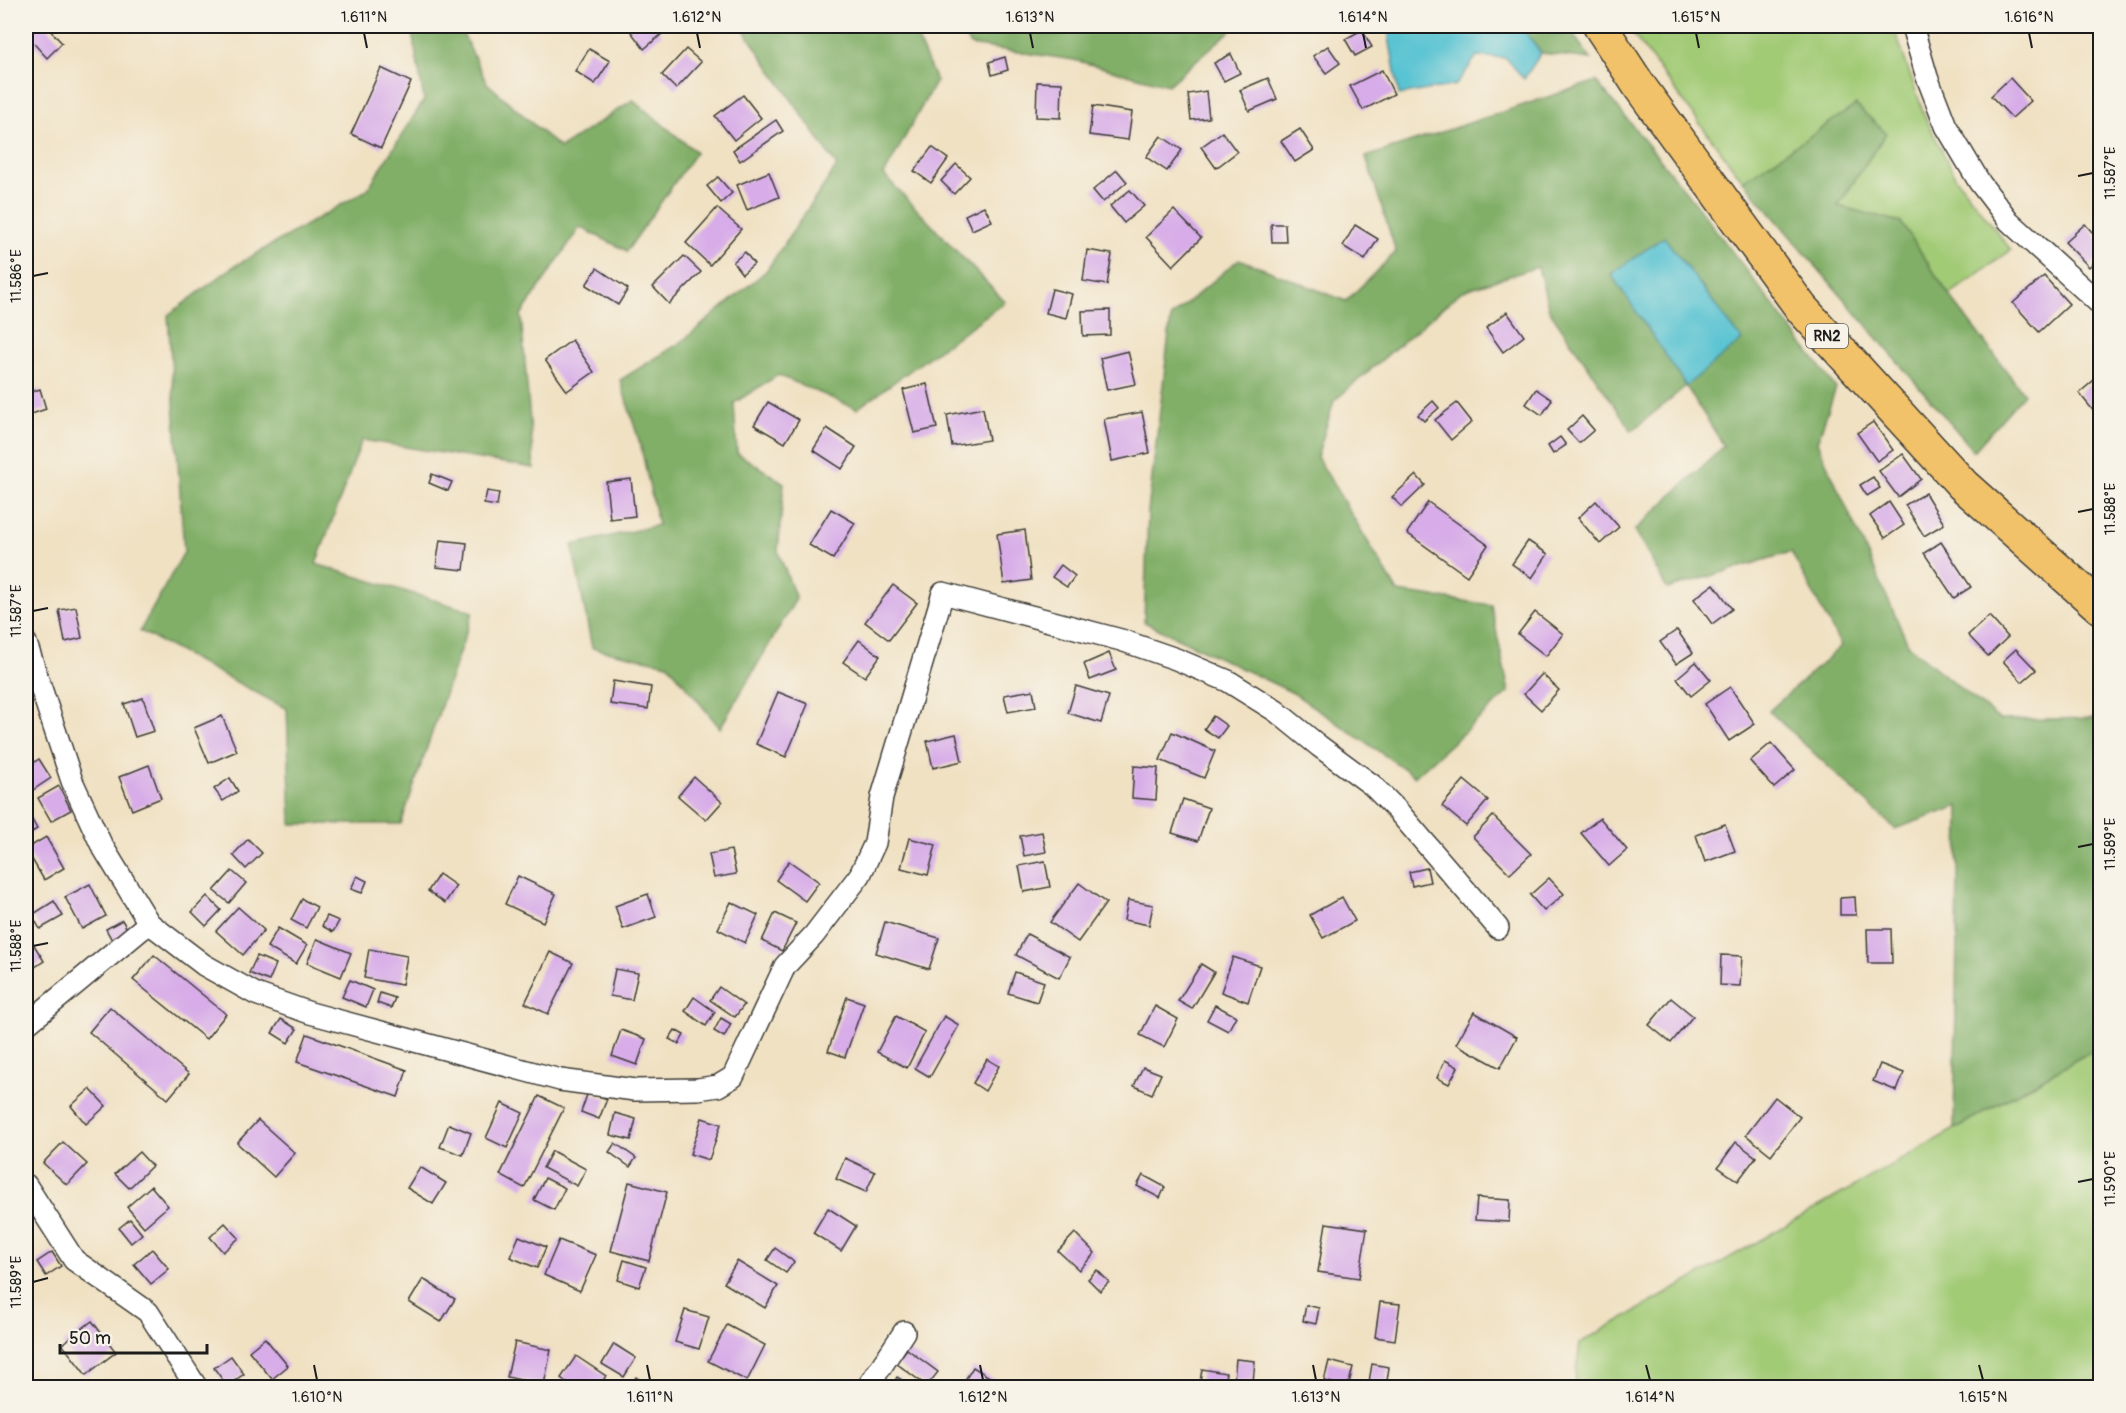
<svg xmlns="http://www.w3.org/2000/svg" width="2126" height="1413" font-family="Pangolin,sans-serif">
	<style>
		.green { fill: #a2cb76; stroke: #5f7449; stroke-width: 1.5 }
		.forest { fill: #81af67; stroke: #4e6642; stroke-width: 1.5 }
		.water { fill: #58c3d2; stroke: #3a7077; stroke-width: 1.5 }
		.building { fill: #d7ace8 }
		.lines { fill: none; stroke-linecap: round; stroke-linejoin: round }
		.minor-casing { stroke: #3c3a35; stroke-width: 24 }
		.trunk-casing { stroke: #3c3a35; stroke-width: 36 }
		.minor { stroke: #fff; stroke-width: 21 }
		.trunk { stroke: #f2c26a; stroke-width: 33 }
		.ticks { fill: none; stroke: #1c1c1c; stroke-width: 2 }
		.labels { text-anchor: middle; stroke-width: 5; stroke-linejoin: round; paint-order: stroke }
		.shield { fill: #f7f3e8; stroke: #5e5c59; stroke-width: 1.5 }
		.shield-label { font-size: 15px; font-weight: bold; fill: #1c1c1c }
		.neatline { fill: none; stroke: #1c1c1c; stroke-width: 2 }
		.ticks-label { font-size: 15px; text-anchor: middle; fill: #1c1c1c }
	</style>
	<rect width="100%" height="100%" fill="#f7f3e8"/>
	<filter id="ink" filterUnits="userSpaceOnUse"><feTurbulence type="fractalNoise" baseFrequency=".0167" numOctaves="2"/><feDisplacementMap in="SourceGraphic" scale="12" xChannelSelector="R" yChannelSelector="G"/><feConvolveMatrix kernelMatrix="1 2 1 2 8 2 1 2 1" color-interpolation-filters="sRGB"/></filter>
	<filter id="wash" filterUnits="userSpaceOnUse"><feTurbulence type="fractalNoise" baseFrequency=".008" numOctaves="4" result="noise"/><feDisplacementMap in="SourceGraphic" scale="24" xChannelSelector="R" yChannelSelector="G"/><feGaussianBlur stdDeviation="1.35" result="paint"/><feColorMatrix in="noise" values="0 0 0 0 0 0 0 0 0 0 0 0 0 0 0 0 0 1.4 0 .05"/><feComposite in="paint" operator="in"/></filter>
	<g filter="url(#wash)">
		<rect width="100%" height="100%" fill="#f0e1c3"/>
		<g class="green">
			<polygon points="1627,26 1893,26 1925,117 1956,178 2011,250 1949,295 1901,223 1837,206 1886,133 1856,106 1743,181"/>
			<polygon points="2100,1046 2100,1387 1574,1388 1580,1343"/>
		</g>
		<g class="forest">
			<polygon points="425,26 459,26 487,83 560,148 633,100 696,152 627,251 580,227 521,315 534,468 362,440 316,564 473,612 401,824 291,824 287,709 140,631 184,552 168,315 233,267 367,190 424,100 412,32"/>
			<polygon points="741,26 912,26 936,81 884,175 1005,302 857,409 778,375 734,403 737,453 784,483 778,551 796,599 720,728 668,664 592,648 572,545 658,525 641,447 620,380 680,343 766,271 837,166"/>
			<polygon points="957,26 1236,26 1168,85 1074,60 970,45"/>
			<polygon points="1521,26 1567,26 1591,59 1541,53"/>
			<polygon points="1596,81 1692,199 1836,388 1817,442 1909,646 2000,720 2100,718 2100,1046 1954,1129 1959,806 1895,829 1769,711 1841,646 1791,552 1667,589 1635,530 1724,446 1686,386 1632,431 1549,310 1538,267 1462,291 1334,401 1317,457 1398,592 1491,605 1509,692 1415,776 1293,693 1144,622 1148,511 1171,317 1239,259 1346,301 1396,252 1366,157"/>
			<polygon points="1856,105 1886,133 1838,206 1901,222 1949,295 2024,394 1974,451 1743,181"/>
		</g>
		<g class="water">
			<polygon points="1400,26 1521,26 1541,53 1524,79 1506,58 1477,56 1456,85 1399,95 1388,31"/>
			<polygon points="1664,237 1742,340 1686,386 1611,274"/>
		</g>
		<g id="blocks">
			<g class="building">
				<polygon points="32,26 46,26 62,43 47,58 26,35 26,32"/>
				<polygon points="631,26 655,26 662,34 644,49 628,28"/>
				<polygon points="1362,30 1372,47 1355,56 1345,39"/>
				<polygon points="1328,46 1340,63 1326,73 1313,56"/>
				<polygon points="589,49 610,61 595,84 575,71"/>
				<polygon points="686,49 701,62 676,89 662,75"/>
				<polygon points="1231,54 1240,73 1224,81 1214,63"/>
				<polygon points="1005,57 1008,70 992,75 989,62"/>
				<polygon points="381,68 411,82 381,148 351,134"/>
				<polygon points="1382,70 1394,94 1363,110 1350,86"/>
				<polygon points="1268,78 1277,99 1249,111 1240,90"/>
				<polygon points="2010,78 2031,101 2012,118 1991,96"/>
				<polygon points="1037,82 1062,83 1061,118 1036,117"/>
				<polygon points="1206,91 1209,118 1191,120 1188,94"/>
				<polygon points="743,95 761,118 734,140 715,116"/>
				<polygon points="1093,106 1132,112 1128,140 1089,135"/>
				<polygon points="776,120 783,131 740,161 733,150"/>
				<polygon points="1300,129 1314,150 1295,162 1281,141"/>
				<polygon points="1222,132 1237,152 1216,168 1201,147"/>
				<polygon points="1161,136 1182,150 1167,171 1146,157"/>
				<polygon points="932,147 948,159 931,183 914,171"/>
				<polygon points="956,164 970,177 954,194 941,181"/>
				<polygon points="1117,170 1127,182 1103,202 1093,190"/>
				<polygon points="769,172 779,197 747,210 737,185"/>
				<polygon points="718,177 732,193 721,203 707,186"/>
				<polygon points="1130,190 1144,206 1124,223 1110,206"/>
				<polygon points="984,206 992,221 972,230 965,215"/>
				<polygon points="717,208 741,229 710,265 686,243"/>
				<polygon points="1174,210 1201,238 1173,266 1146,237"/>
				<polygon points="1271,224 1285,224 1286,242 1272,242"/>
				<polygon points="2085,224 2100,241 2100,256 2089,267 2065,242"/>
				<polygon points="1355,225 1378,239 1365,260 1343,246"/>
				<polygon points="1087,250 1112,254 1107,285 1083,281"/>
				<polygon points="745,252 754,264 742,274 733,262"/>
				<polygon points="684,256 701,272 669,304 653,287"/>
				<polygon points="597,268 628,289 618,305 586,285"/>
				<polygon points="2044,276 2069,304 2039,332 2013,303"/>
				<polygon points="1052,289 1072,294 1066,318 1046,313"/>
				<polygon points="1110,310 1110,335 1083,336 1082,311"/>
				<polygon points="1507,312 1524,336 1503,352 1486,328"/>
				<polygon points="572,340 594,372 567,391 545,360"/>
				<polygon points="1128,351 1136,384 1107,390 1100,358"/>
				<polygon points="2100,375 2100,419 2079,393"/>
				<polygon points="927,384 937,428 914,433 903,390"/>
				<polygon points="40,389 46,409 29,415 26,404 26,394"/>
				<polygon points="1536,389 1552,400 1542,415 1526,404"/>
				<polygon points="1433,401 1439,408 1424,421 1418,415"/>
				<polygon points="768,402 799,420 785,443 754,425"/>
				<polygon points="1457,403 1472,422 1451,440 1435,420"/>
				<polygon points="983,408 989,440 952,446 947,415"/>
				<polygon points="1142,412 1150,453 1112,461 1104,419"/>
				<polygon points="1582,416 1594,430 1579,443 1567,430"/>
				<polygon points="1873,422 1893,450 1877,461 1857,433"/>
				<polygon points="827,428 856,447 842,469 813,450"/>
				<polygon points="1560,437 1566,445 1553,454 1548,446"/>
				<polygon points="1903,454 1921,479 1898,497 1879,471"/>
				<polygon points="432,474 452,482 448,491 429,483"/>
				<polygon points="1416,475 1425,485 1402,507 1392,497"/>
				<polygon points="1873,477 1880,488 1867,496 1860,485"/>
				<polygon points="631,479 635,516 610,519 606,482"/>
				<polygon points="487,491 499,493 497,506 484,504"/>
				<polygon points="1925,493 1944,524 1924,536 1905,505"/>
				<polygon points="1596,501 1619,527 1600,544 1578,518"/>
				<polygon points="1428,502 1488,545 1467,576 1407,533"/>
				<polygon points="1889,502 1904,525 1885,538 1870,516"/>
				<polygon points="831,509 855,523 833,559 809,545"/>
				<polygon points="1025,530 1031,580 1004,584 997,534"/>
				<polygon points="440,540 467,543 464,570 436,567"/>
				<polygon points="1528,541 1548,554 1532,578 1512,564"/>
				<polygon points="1941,542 1971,587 1954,598 1924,553"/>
				<polygon points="1061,565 1075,576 1067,587 1052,577"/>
				<polygon points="1714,584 1732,609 1712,624 1694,599"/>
				<polygon points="893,585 917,603 889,640 865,622"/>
				<polygon points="76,607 82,638 65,642 59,610"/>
				<polygon points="1535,612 1563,634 1546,656 1518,634"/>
				<polygon points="1989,616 2008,637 1988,656 1968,635"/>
				<polygon points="1677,630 1693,653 1676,664 1660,642"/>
				<polygon points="859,640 880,656 865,677 843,662"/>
				<polygon points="2016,649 2036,670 2022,682 2003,661"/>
				<polygon points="1109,653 1116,670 1090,680 1084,664"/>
				<polygon points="1696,662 1711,680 1691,696 1677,678"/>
				<polygon points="1542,674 1559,690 1541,710 1524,694"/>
				<polygon points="613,681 651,687 648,709 610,704"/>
				<polygon points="1076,686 1109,696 1101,723 1068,713"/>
				<polygon points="1730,687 1755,724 1729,741 1705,704"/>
				<polygon points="1033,690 1036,707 1008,712 1004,695"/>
				<polygon points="778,692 808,704 786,757 756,744"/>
				<polygon points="143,698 154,731 135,737 124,704"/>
				<polygon points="222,716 237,751 209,763 194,728"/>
				<polygon points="1213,716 1227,726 1218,738 1204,729"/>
				<polygon points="1172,732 1215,751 1204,778 1160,760"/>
				<polygon points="956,734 962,761 933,768 927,741"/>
				<polygon points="1771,743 1795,770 1774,788 1750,761"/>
				<polygon points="39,759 51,778 33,790 26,777 26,768"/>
				<polygon points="149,765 161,798 132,810 119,777"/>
				<polygon points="1134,766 1158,768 1156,800 1132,798"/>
				<polygon points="694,777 722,802 706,820 678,796"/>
				<polygon points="230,778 238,791 223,801 214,789"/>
				<polygon points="1464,780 1488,800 1466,826 1442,806"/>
				<polygon points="59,786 71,810 51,821 38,798"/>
				<polygon points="1183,799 1209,808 1198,841 1172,833"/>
				<polygon points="26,809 37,829 26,836"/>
				<polygon points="1493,816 1531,854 1510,874 1473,837"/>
				<polygon points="1600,818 1627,850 1609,866 1581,833"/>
				<polygon points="1725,824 1735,851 1705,862 1696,835"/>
				<polygon points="1042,832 1046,852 1024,856 1020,836"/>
				<polygon points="46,837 64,868 44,880 26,849"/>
				<polygon points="909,838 936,845 928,875 901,868"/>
				<polygon points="248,839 262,853 246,869 233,855"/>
				<polygon points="731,850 736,874 714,878 709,854"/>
				<polygon points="789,861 819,882 805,901 776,880"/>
				<polygon points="1045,861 1050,887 1024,892 1019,866"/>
				<polygon points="1427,868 1430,882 1412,886 1409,872"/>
				<polygon points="232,871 246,883 229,903 214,891"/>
				<polygon points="439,874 456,886 445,903 428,891"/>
				<polygon points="357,876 367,881 362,893 351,889"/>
				<polygon points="518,876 556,894 543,922 505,904"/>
				<polygon points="1549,878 1564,894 1544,911 1530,895"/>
				<polygon points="1079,883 1106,903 1078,942 1050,922"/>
				<polygon points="90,884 106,916 82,929 65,897"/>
				<polygon points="648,894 656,917 623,929 615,906"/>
				<polygon points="207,896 221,910 206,926 192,912"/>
				<polygon points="1342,897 1355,921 1323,938 1310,915"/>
				<polygon points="1855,897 1856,915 1840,915 1840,898"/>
				<polygon points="302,899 317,907 306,928 291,920"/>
				<polygon points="1128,900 1153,905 1149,925 1124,920"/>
				<polygon points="54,901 63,916 40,929 32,915"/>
				<polygon points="731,902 758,915 745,943 718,929"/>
				<polygon points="238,907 264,930 243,955 216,931"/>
				<polygon points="775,913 796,923 782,951 762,941"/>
				<polygon points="327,916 339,921 333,932 322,926"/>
				<polygon points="122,920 129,932 113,942 106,929"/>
				<polygon points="885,922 939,938 929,969 876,953"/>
				<polygon points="278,928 307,945 296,964 267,947"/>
				<polygon points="1867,929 1891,929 1892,963 1868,963"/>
				<polygon points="26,932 44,961 26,973"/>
				<polygon points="1027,934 1070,957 1059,978 1016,955"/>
				<polygon points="317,939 351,953 341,977 307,963"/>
				<polygon points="369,949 407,956 402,985 364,978"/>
				<polygon points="550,952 573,963 548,1014 525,1003"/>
				<polygon points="154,955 226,1014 206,1039 133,980"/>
				<polygon points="1721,955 1742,956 1740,986 1720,985"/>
				<polygon points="257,956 276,964 269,981 249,973"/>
				<polygon points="1233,957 1260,966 1248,1002 1221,992"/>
				<polygon points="1201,964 1214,972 1192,1009 1178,1001"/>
				<polygon points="615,969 638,973 632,1000 610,996"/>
				<polygon points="1015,972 1044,982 1037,1002 1008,993"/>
				<polygon points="350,980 373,990 366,1007 342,997"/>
				<polygon points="719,987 744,1005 735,1017 710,1000"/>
				<polygon points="380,993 395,998 391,1008 377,1003"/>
				<polygon points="694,997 715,1012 706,1026 685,1011"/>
				<polygon points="847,997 864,1003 845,1057 828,1051"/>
				<polygon points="1671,998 1693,1016 1671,1043 1649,1025"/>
				<polygon points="1215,1005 1236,1016 1228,1031 1207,1020"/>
				<polygon points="1155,1006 1178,1019 1164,1047 1140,1035"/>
				<polygon points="110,1007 189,1074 168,1099 89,1032"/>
				<polygon points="1474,1012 1517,1037 1500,1068 1456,1044"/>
				<polygon points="896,1016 925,1032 907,1068 877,1052"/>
				<polygon points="944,1016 959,1025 930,1077 915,1068"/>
				<polygon points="721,1018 731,1024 724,1037 714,1031"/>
				<polygon points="281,1019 297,1029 288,1043 272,1033"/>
				<polygon points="621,1030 646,1039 637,1065 612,1056"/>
				<polygon points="675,1030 684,1035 679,1044 669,1039"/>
				<polygon points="307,1034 407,1070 398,1097 297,1062"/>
				<polygon points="987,1059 999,1066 985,1091 973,1083"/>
				<polygon points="1445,1060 1458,1067 1449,1084 1437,1078"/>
				<polygon points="1880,1064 1904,1073 1897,1091 1873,1081"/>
				<polygon points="1143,1067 1161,1074 1152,1094 1134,1086"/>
				<polygon points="90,1089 106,1106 86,1124 71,1106"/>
				<polygon points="588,1092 607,1099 599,1119 581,1112"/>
				<polygon points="539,1096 564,1108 524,1188 500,1175"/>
				<polygon points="1775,1097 1800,1117 1771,1155 1746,1135"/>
				<polygon points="502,1103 523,1113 507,1148 486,1138"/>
				<polygon points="615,1113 636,1119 631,1140 610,1135"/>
				<polygon points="702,1118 721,1124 709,1160 690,1154"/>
				<polygon points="258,1120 295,1153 274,1177 237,1143"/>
				<polygon points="449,1124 471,1133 463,1155 440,1147"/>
				<polygon points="63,1142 87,1164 67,1185 43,1163"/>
				<polygon points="1736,1142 1756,1157 1738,1181 1718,1167"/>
				<polygon points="615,1143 636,1158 630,1167 609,1152"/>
				<polygon points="552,1151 586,1169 577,1186 543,1168"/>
				<polygon points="139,1152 152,1166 129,1188 115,1174"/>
				<polygon points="845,1158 875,1172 866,1192 836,1179"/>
				<polygon points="420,1167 446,1183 433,1204 407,1188"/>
				<polygon points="1143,1175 1165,1187 1160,1198 1137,1186"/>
				<polygon points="545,1178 565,1188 554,1210 534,1200"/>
				<polygon points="629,1182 667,1192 649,1261 611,1251"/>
				<polygon points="151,1186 168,1206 144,1227 127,1207"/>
				<polygon points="1477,1198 1510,1200 1509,1222 1475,1220"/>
				<polygon points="828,1208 856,1226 841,1251 813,1233"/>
				<polygon points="130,1219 142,1234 131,1243 119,1228"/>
				<polygon points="225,1223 239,1238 223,1252 210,1237"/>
				<polygon points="1326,1223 1367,1229 1359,1278 1318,1272"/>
				<polygon points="1075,1233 1095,1253 1079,1270 1058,1251"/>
				<polygon points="519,1236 546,1247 537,1268 510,1257"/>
				<polygon points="559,1240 596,1255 580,1291 544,1275"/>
				<polygon points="775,1248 794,1262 786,1273 767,1260"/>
				<polygon points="152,1249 169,1269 151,1284 134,1264"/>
				<polygon points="52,1252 61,1266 46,1276 37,1262"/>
				<polygon points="624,1260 646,1267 639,1287 618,1280"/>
				<polygon points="737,1261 778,1286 765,1308 724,1283"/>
				<polygon points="1097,1270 1109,1282 1100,1291 1088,1279"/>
				<polygon points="423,1279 455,1299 441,1322 409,1302"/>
				<polygon points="1380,1302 1400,1304 1395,1340 1375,1337"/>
				<polygon points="1306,1305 1319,1308 1316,1324 1303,1321"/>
				<polygon points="685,1310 709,1317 699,1349 675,1342"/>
				<polygon points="92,1321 116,1352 86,1375 62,1344"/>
				<polygon points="727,1325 765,1345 747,1381 708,1361"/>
				<polygon points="265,1338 288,1366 272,1379 249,1351"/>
				<polygon points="515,1342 551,1350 544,1385 507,1377"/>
				<polygon points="614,1344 636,1358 624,1377 602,1364"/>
				<polygon points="907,1349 938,1372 927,1386 896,1363"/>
				<polygon points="231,1356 244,1374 227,1386 214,1368"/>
				<polygon points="576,1356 606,1376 598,1388 574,1388 561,1378"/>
				<polygon points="1236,1359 1255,1361 1253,1382 1234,1380"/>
				<polygon points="1329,1361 1353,1367 1348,1387 1324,1381"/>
				<polygon points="1372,1364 1389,1367 1386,1388 1368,1388"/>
				<polygon points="973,1367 996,1381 992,1388 960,1388"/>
				<polygon points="1202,1369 1226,1373 1223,1388 1199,1388"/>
				<polygon points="636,1377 646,1384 644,1388 629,1388"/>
				<polygon points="897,1377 914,1388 891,1388"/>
			</g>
		</g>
	</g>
	<g filter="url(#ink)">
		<use href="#blocks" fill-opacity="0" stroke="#3c3a35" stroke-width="1.5"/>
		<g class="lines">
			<defs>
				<g id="minor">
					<polyline points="1912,26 1927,77 1946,126 1980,183 2009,221 2100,304"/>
					<polyline points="26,643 72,781 101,844 149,923 204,965 256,994 310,1013 560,1080 635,1090 698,1089 718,1086 733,1077 785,966 814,935 860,875 875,843 882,797 943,593 1121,640 1176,659 1228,681 1276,711 1319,746 1372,785 1397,810 1498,928"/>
					<polyline points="26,1025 149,923"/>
					<polyline points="26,1185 74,1260 148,1312 197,1388"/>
					<polyline points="867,1388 904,1332"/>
				</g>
				<polyline id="trunk" points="1600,26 1640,87 1802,309 1963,485 2100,607"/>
			</defs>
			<use href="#minor" class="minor-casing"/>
			<use href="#trunk" class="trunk-casing"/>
			<use href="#minor" class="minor"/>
			<use href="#trunk" class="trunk"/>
		</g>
	</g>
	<path class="ticks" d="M364,33L367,48M697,33L700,48M1030,33L1033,48M1363,33L1366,48M1696,33L1699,48M2029,33L2032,48M2078,176L2093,173M33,276L48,273M2078,512L2093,509M33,611L48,608M2078,847L2093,844M33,946L48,943M2078,1182L2093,1179M33,1282L48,1278M314,1365L317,1380M647,1365L650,1380M980,1365L983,1380M1313,1365L1316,1380M1646,1365L1650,1380M1979,1365L1983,1380"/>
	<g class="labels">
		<rect class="shield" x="1806" y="324" width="42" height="24" rx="4.5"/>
		<g class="shield-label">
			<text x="1827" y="341">RN2</text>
		</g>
	</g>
	<rect width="2126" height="1413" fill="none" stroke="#f7f3e8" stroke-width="66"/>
	<path d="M60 1344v9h147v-9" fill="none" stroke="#1c1c1c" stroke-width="3"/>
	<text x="69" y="1344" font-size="18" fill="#1c1c1c" stroke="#f7f3e8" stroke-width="4.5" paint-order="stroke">50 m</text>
	<rect x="33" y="33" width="2060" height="1347" class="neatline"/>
	<g class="ticks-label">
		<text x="364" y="22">1.611°N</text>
		<text x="697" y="22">1.612°N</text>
		<text x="1030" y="22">1.613°N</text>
		<text x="1363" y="22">1.614°N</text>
		<text x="1696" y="22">1.615°N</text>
		<text x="2029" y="22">1.616°N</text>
		<text transform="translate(2110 173) rotate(-90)" y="5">11.587°E</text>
		<text transform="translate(16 276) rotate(-90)" y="5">11.586°E</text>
		<text transform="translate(2110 509) rotate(-90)" y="5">11.588°E</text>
		<text transform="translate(16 611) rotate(-90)" y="5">11.587°E</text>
		<text transform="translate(2110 844) rotate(-90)" y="5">11.589°E</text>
		<text transform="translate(16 946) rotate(-90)" y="5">11.588°E</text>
		<text transform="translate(2110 1179) rotate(-90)" y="5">11.590°E</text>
		<text transform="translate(16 1282) rotate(-90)" y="5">11.589°E</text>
		<text x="317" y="1402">1.610°N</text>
		<text x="650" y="1402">1.611°N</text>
		<text x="983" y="1402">1.612°N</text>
		<text x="1316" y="1402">1.613°N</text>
		<text x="1650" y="1402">1.614°N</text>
		<text x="1983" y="1402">1.615°N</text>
	</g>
</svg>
